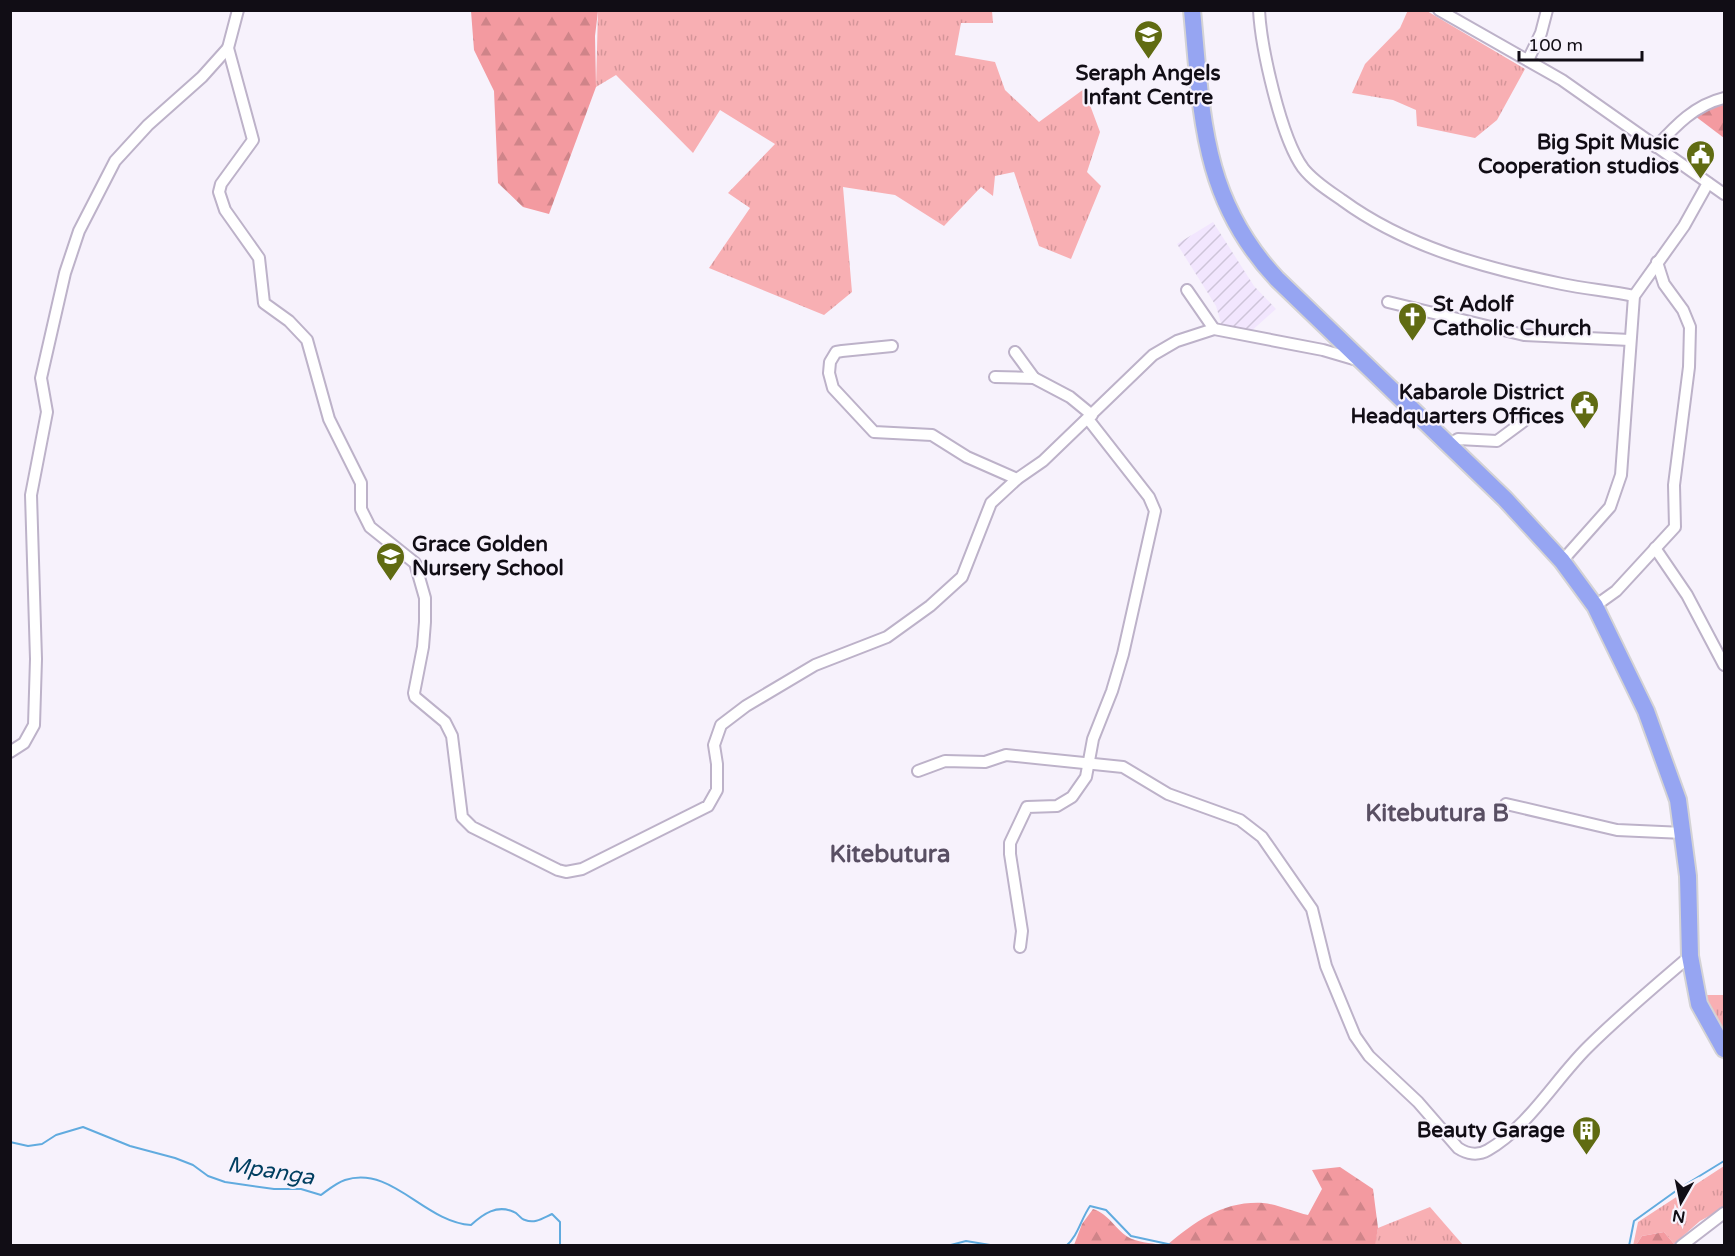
<svg xmlns="http://www.w3.org/2000/svg" width="1735" height="1256" font-family="'Varela Round',sans-serif">
	<style>
		.industrial { fill: url(#industrial-furrows) }
		.grass { fill: url(#grass-tufts) }
		.forest { fill: url(#forest-firs) }
		.lines { fill: none; stroke-linecap: round; stroke-linejoin: round }
		.stream { stroke: #61abdf; stroke-width: 2 }
		.minor-casing { stroke: #bdb2c9; stroke-width: 14 }
		.highway-casing { stroke: #d4d3d5; stroke-width: 20 }
		.minor { stroke: #fff; stroke-width: 10 }
		.highway { stroke: #96a5f2; stroke-width: 16 }
		.labels { text-anchor: middle; stroke-width: 4.5; stroke-linejoin: round; paint-order: stroke }
		.poi-label { font-size: 21px; font-weight: bold; fill: #110d15; stroke: #f7f2fc; text-anchor: end }
		.water-label { font-size: 22px; font-style: italic; fill: #003e60; stroke: #f7f2fc }
		.quarter-label { font-size: 24px; font-weight: bold; fill: #594f63; stroke: #f7f2fc }
	</style>
	<defs>
		<pattern id="industrial-furrows" width="10" height="10" patternUnits="userSpaceOnUse" patternTransform="scale(1.5)"><rect width="10" height="10" fill="#f2e6fe"/><path d="M-1 1l2-2M0 10L10 0M9 11l2-2" fill="none" stroke="#cec4d9"/></pattern>
		<pattern id="grass-tufts" width="24" height="20" patternUnits="userSpaceOnUse" patternTransform="scale(1.5)"><rect width="24" height="20" fill="#f8afb3"/><path d="M3 7l-1-3M5 7V3M7 7l1-3M15 17l-1-3M17 17v-4M19 17l1-3" fill="none" stroke="#d49599"/></pattern>
		<pattern id="forest-firs" width="22" height="20" patternUnits="userSpaceOnUse" patternTransform="scale(1.5)"><rect width="22" height="20" fill="#f39aa0"/><path d="M5 1l3.5 6h-7zM16 11l3.5 6h-7z" fill="#cf8489"/></pattern>
	</defs>
	<rect width="100%" height="100%" fill="#f7f2fc"/>
	<polygon class="industrial" points="1213,222 1254,286 1276,309 1248,334 1223,330 1216,306 1177,244"/>
	<g class="grass">
		<polygon points="1408,10 1427,11 1525,69 1497,120 1475,138 1417,126 1416,110 1393,100 1352,93 1365,64 1400,28"/>
		<polygon points="598,11 992,11 993,23 961,23 955,55 995,62 1005,90 1039,122 1084,89 1100,132 1087,172 1101,186 1071,259 1039,246 1014,172 995,176 993,196 981,187 944,226 895,195 843,187 852,292 824,315 709,268 750,208 728,193 775,144 720,110 693,153 616,75 596,87"/>
		<polygon points="1705,995 1724,995 1724,1039"/>
		<polygon points="1724,1166 1724,1208 1700,1221 1674,1244 1664,1232 1642,1236 1636,1245 1633,1246 1638,1222"/>
		<polygon points="1430,1207 1463,1245 1374,1246 1378,1228"/>
	</g>
	<g class="forest">
		<polygon points="471,11 598,11 595,36 596,87 549,214 523,207 498,183 494,91 474,50"/>
		<polygon points="1724,101 1724,138 1695,116"/>
		<path d="M1340,1167L1373,1189L1378,1228L1375,1245H1167C1196,1221 1223,1201 1263,1203C1277,1204 1294,1212 1308,1215L1322,1189L1312,1170Z"/>
		<path d="M1093,1209C1109,1214 1114,1228 1128,1237C1136,1242 1151,1243 1161,1245H1074L1082,1224Z"/>
		<polygon points="1664,1232 1674,1244 1672,1245 1636,1245 1642,1236"/>
	</g>
	<g class="lines">
		<g class="stream">
			<path d="M10,1142L28,1146L42,1144L56,1135L83,1127L130,1146L175,1158L193,1165L208,1176L225,1182L274,1189H301L321,1195C328,1190 336,1183 345,1180C392,1165 424,1222 471,1225C483,1214 497,1204 514,1212C518,1213 520,1219 525,1220C535,1224 543,1218 552,1214L560,1222V1246"/>
			<polyline points="947,1246 966,1241 996,1246"/>
			<path d="M1066,1246C1078,1236 1081,1219 1090,1206L1106,1210L1131,1236L1177,1246"/>
			<polyline points="1629,1246 1634,1221 1680,1188 1724,1161"/>
		</g>
		<defs>
			<g id="minor">
				<polyline points="238,10 228,48 253,140 221,184 219,192 225,210 259,258 264,303 289,321 307,340 329,419 361,483 361,509 370,527 415,563 425,598 425,622 423,647 414,693 415,697 445,722 452,736 462,817 472,827 558,870 566,872 582,869 708,806 717,790 717,764 714,745 721,725 746,706 815,665 887,637 930,606 962,577 991,503 1017,479 1043,461 1153,355 1177,341 1214,329 1323,350 1357,360"/>
				<path d="M1259,10C1261,48 1281,138 1303,168C1313,181 1329,191 1342,200C1406,247 1485,268 1562,284C1586,289 1611,291 1634,296"/>
				<polyline points="1439,10 1562,80 1724,194"/>
				<polyline points="1528,60 1541,33 1547,10"/>
				<path d="M1656,147C1676,125 1695,105 1724,98"/>
				<polyline points="1187,290 1214,329"/>
				<polyline points="1388,302 1524,335 1630,340"/>
				<polyline points="892,346 842,351 836,352 830,362 829,373 833,388 874,432 932,435 967,457 1017,479"/>
				<polyline points="1015,352 1034,378"/>
				<polyline points="995,377 1034,378 1070,397 1092,415"/>
				<polyline points="1448,445 1458,439 1497,441 1524,421"/>
				<polyline points="1655,548 1687,595 1724,665"/>
				<polyline points="1562,561 1610,507 1621,475 1634,296 1684,226 1708,183"/>
				<polyline points="1595,606 1616,591 1675,527 1674,485 1689,367 1690,327 1683,310 1664,284 1657,262"/>
				<polyline points="10,752 24,743 34,725 36,659 31,495 47,412 41,378 65,273 79,231 115,161 148,125 202,77 228,48"/>
				<path d="M918,771L945,761L985,762L1006,755L1123,767L1168,794L1240,820L1262,837L1312,909L1326,966L1355,1036L1369,1056L1418,1102L1458,1148C1467,1154 1478,1156 1488,1150C1529,1126 1554,1081 1587,1048C1619,1016 1655,986 1690,956"/>
				<polyline points="1506,804 1617,830 1684,833"/>
				<polyline points="1020,947 1022,931 1010,854 1010,843 1027,807 1057,806 1072,797 1086,777 1093,739 1112,691 1123,654 1155,511 1149,497 1088,419"/>
				<polyline points="1681,1246 1724,1213"/>
			</g>
			<path id="highway" d="M1192,10C1202,114 1201,198 1277,279L1505,499L1562,561L1595,606L1646,711L1678,800L1688,876L1690,956L1699,1004L1724,1049"/>
		</defs>
		<use href="#minor" class="minor-casing"/>
		<use href="#highway" class="highway-casing"/>
		<use href="#minor" class="minor"/>
		<use href="#highway" class="highway"/>
	</g>
	<defs>
		<symbol id="school-pin" viewBox="-11 -11 22 30"><path d="M0 17L-7.5 6A9.5 9.5 0 1 1 7.5 6Z" fill="#606b12" stroke="#f7f2fc"/><path d="M0-5L7-2L0 1L-7-2ZM-4 1L0 2.5L4 1V4Q0 6-4 4Z" fill="#fff"/></symbol>
		<symbol id="civic-pin" viewBox="-11 -11 22 30"><path d="M0 17L-7.5 6A9.5 9.5 0 1 1 7.5 6Z" fill="#606b12" stroke="#f7f2fc"/><path d="M-.6-6.5H3V-4.5H.6V-3L4-1V1h2V6H-6V1h2V-1L-.6-3ZM-1.2 2.5V6h2.4V2.5Z" fill="#fff"/></symbol>
		<symbol id="church-pin" viewBox="-11 -11 22 30"><path d="M0 17L-7.5 6A9.5 9.5 0 1 1 7.5 6Z" fill="#606b12" stroke="#f7f2fc"/><path d="M-1.2-6h2.4v3.5h3.3v2.4h-3.3V6h-2.4V-.1h-3.3v-2.4h3.3Z" fill="#fff"/></symbol>
		<symbol id="building-pin" viewBox="-11 -11 22 30"><path d="M0 17L-7.5 6A9.5 9.5 0 1 1 7.5 6Z" fill="#606b12" stroke="#f7f2fc"/><path d="M-4-6H4V6H1V3H-1V6H-4ZM-2.5-4.3h1.7v1.8h-1.7ZM.8-4.3h1.7v1.8H.8ZM-2.5-1h1.7V.8h-1.7ZM.8-1h1.7V.8H.8Z" fill="#fff"/></symbol>
	</defs>
	<g fill-rule="evenodd">
		<use href="#school-pin" x="1132" y="18" width="33" height="45"/>
		<use href="#civic-pin" x="1684" y="138" width="33" height="45"/>
		<use href="#church-pin" x="1396" y="300" width="33" height="45"/>
		<use href="#civic-pin" x="1568" y="388" width="33" height="45"/>
		<use href="#school-pin" x="374" y="540" width="33" height="45"/>
		<use href="#building-pin" x="1570" y="1114" width="33" height="45"/>
	</g>
	<g class="labels">
		<g class="poi-label">
			<text x="1148" y="80" text-anchor="middle">Seraph Angels<tspan x="1148" dy="24">Infant Centre</tspan></text>
			<text x="1679" y="149">Big Spit Music<tspan x="1679" dy="24">Cooperation studios</tspan></text>
			<text x="1433" y="311" text-anchor="start">St Adolf<tspan x="1433" dy="24">Catholic Church</tspan></text>
			<text x="1564" y="399">Kabarole District<tspan x="1564" dy="24">Headquarters Offices</tspan></text>
			<text x="412" y="551" text-anchor="start">Grace Golden<tspan x="412" dy="24">Nursery School</tspan></text>
			<text x="1565" y="1137">Beauty Garage</text>
		</g>
		<g class="water-label">
			<text transform="translate(271 1170) rotate(9)" y="8">Mpanga</text>
		</g>
		<g class="quarter-label">
			<text x="1437" y="821">Kitebutura B</text>
			<text x="890" y="862">Kitebutura</text>
		</g>
	</g>
	<rect width="1735" height="1256" fill="none" stroke="#110d15" stroke-width="24"/>
	<g transform="translate(1681 1202) rotate(189)" stroke="#f7f2fc" stroke-width="4.5" paint-order="stroke">
	<path d="M0-4.5L10 22L0 15L-10 22Z" fill="#110d15"/>
	<text y="-9" font-size="16" font-weight="bold" text-anchor="middle" fill="#110d15">N</text>
	</g>
	<path d="M1519 51v9h123v-9" fill="none" stroke="#110d15" stroke-width="3"/>
	<text x="1528" y="51" font-size="18" fill="#110d15" stroke="#f7f2fc" stroke-width="4.5" paint-order="stroke">100 m</text>
</svg>
